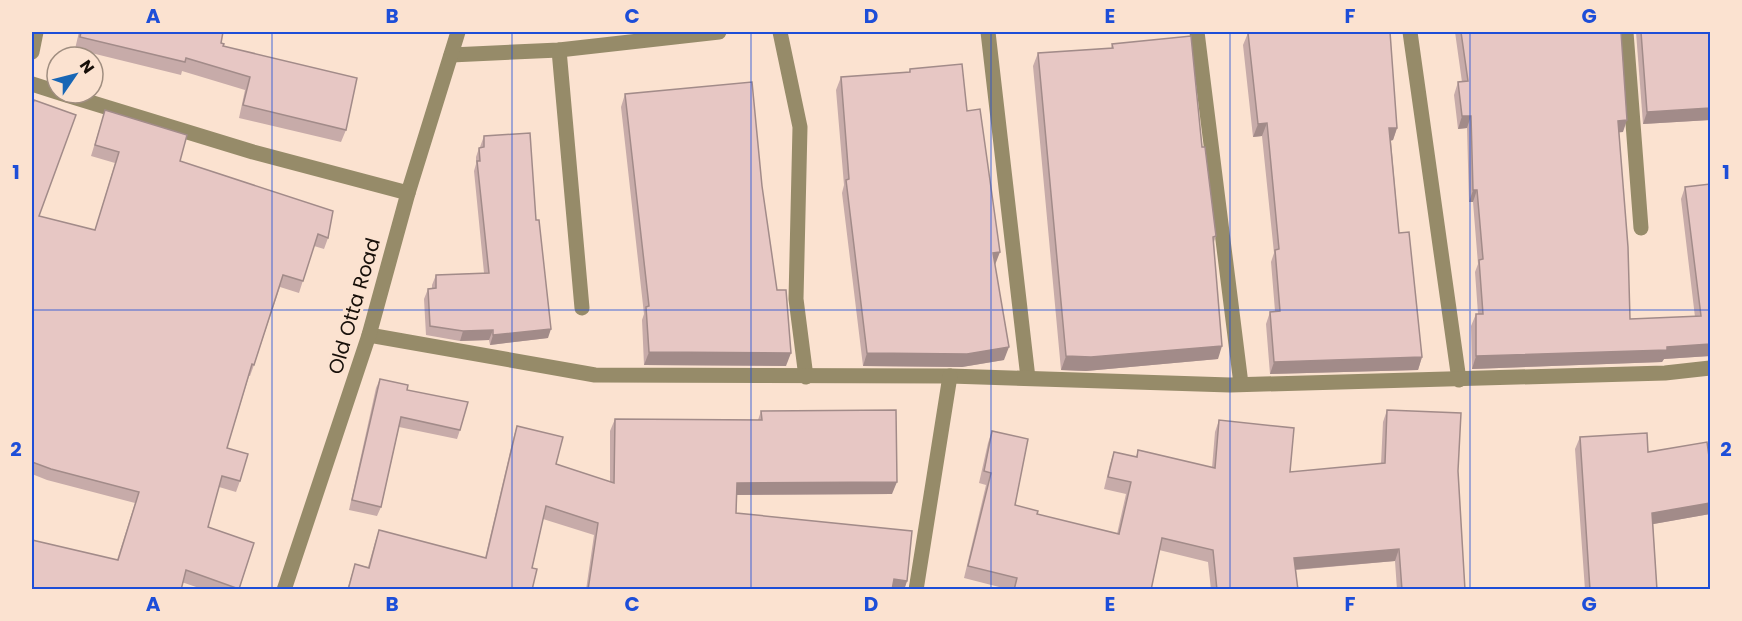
<svg xmlns="http://www.w3.org/2000/svg" width="1742" height="621" font-family="Poppins,sans-serif">
	<style>
		.lines { fill: none; stroke-linecap: round; stroke-linejoin: round }
		.minor { stroke: #968b69; stroke-width: 15 }
		.wall { fill: #c7aba9 }
		.shaded-wall { fill: #a28b89 }
		.building { fill: #e7c7c4; stroke: #a28b89; stroke-width: 1.5 }
		.grid { fill: none; stroke: #1d4ed8; stroke-width: 1.5; stroke-opacity: 0.55 }
		.labels { text-anchor: middle; stroke-width: 6; stroke-linejoin: round; paint-order: stroke }
		.street-label { font-size: 20px; fill: #170f09; stroke: #fbe2d0 }
		.neatline { fill: none; stroke: #1d4ed8; stroke-width: 2 }
		.grid-label { font-size: 20px; text-anchor: middle; font-weight: bold; fill: #1d4ed8 }
	</style>
	<rect width="100%" height="100%" fill="#fbe2d0"/>
	<g class="lines">
		<g class="minor">
			<polyline points="780,32 800,127 796,299 806,377"/>
			<polyline points="988,32 1028,378"/>
			<polyline points="1197,32 1241,384"/>
			<polyline points="1410,32 1459,380"/>
			<polyline points="1626,32 1641,228"/>
			<polyline points="559,50 582,308"/>
			<polyline points="32,52 36,32"/>
			<polyline points="451,55 559,50 719,32"/>
			<polyline points="32,84 57,92"/>
			<polyline points="60,93 253,152 408,193"/>
			<polyline points="369,335 595,375 950,376 1230,385 1665,373 1710,368"/>
			<polyline points="284,590 369,335 408,193 458,32"/>
			<polyline points="916,590 950,376"/>
		</g>
	</g>
	<g class="wall">
		<polygon points="79,32 223,32 221,43 223,46 346,130 341,142 239,118 245,90 182,71 181,75 75,49"/>
		<polygon points="1455,32 1621,32 1623,132 1619,132 1630,319 1695,317 1681,199 1685,187 1710,356 1664,359 1662,362 1472,369 1471,326 1476,314 1478,314 1475,272 1478,264 1473,202 1469,202 1467,128 1458,129 1454,95 1458,82 1462,82"/>
		<polygon points="1636,32 1710,32 1710,120 1643,124"/>
		<polygon points="1248,33 1397,128 1393,140 1391,141 1399,233 1422,357 1418,370 1270,374 1266,324 1270,312 1275,311 1271,262 1274,253 1262,136 1253,137 1243,45"/>
		<polygon points="1112,44 1202,147 1216,236 1214,242 1218,359 1086,371 1061,370 1033,66 1038,53 1111,48"/>
		<polygon points="910,69 967,111 995,265 1004,360 962,367 863,366 842,193 844,185 836,90 841,77 909,72"/>
		<polygon points="625,94 762,186 777,290 786,366 644,365 642,320 644,314 621,107"/>
		<polygon points="32,107 39,216 95,230 115,163 91,156 105,110 180,161 328,238 324,249 314,246 299,293 280,287 254,365 250,376 249,376 227,448 240,481 236,492 219,487 208,527 254,543 239,590 205,590 117,560 135,503 47,480 32,474"/>
		<polygon points="484,136 536,220 548,338 490,345 489,340 460,341 426,335 424,299 428,289 432,289 432,285 436,275 484,273 474,171 476,164 476,157 479,148 480,147"/>
		<polygon points="380,379 407,390 460,430 457,439 399,427 381,507 377,516 349,510 376,388"/>
		<polygon points="1387,410 1458,471 1465,590 1397,590 1395,561 1296,570 1298,590 1211,590 1208,562 1159,550 1151,590 1011,590 964,578 986,485 979,483 988,443 992,431 1015,505 1037,514 1117,534 1126,494 1104,489 1110,464 1114,452 1136,457 1138,450 1212,468 1215,432 1219,420 1290,472 1381,464 1383,422"/>
		<polygon points="761,411 892,494 737,495 736,513 907,581 904,590 586,590 594,535 543,519 532,568 532,590 347,590 355,564 368,567 375,542 379,530 485,558 513,439 517,426 556,464 610,482 610,431 615,419 758,420"/>
		<polygon points="1580,437 1710,464 1710,514 1653,524 1657,590 1585,590 1575,449"/>
	</g>
	<g class="shaded-wall">
		<polygon points="1710,108 1710,120 1643,124 1647,112"/>
		<polygon points="1462,116 1471,116 1467,128 1458,129"/>
		<polygon points="1627,120 1623,132 1614,133 1618,121"/>
		<polygon points="1267,123 1262,136 1253,137 1258,124"/>
		<polygon points="1389,128 1397,128 1393,140 1385,141"/>
		<polygon points="1473,190 1477,190 1473,202 1469,202"/>
		<polygon points="1000,252 995,265 993,253"/>
		<polygon points="551,329 548,338 490,345 493,335"/>
		<polygon points="493,330 489,340 460,341 463,331"/>
		<polygon points="1710,344 1710,356 1664,359 1662,362 1472,369 1476,356"/>
		<polygon points="1222,346 1218,359 1086,371 1061,370 1066,356"/>
		<polygon points="1009,347 1004,360 962,367 863,366 867,353"/>
		<polygon points="649,352 791,353 786,366 644,365"/>
		<polygon points="1422,357 1418,370 1270,374 1274,362"/>
		<polygon points="897,482 892,494 733,495 737,483"/>
		<polygon points="1710,503 1710,514 1648,525 1652,513"/>
		<polygon points="1399,549 1395,561 1290,570 1294,558"/>
		<polygon points="894,579 907,581 904,590 890,590"/>
	</g>
	<g class="building">
		<polygon points="81,32 223,32 221,43 224,44 223,46 357,78 346,130 243,105 250,77 186,58 185,62 80,37"/>
		<polygon points="1258,32 1390,32 1397,128 1389,128 1399,233 1409,232 1422,357 1274,362 1270,312 1280,311 1275,250 1279,249 1267,123 1258,124 1248,33"/>
		<polygon points="1461,32 1621,32 1627,120 1618,121 1628,247 1630,319 1701,316 1685,187 1710,184 1710,344 1667,347 1667,350 1476,356 1476,314 1483,314 1479,260 1483,259 1477,190 1473,190 1471,116 1462,116 1458,82 1468,81"/>
		<polygon points="1641,32 1710,32 1710,108 1647,112"/>
		<polygon points="1191,36 1202,147 1205,147 1216,236 1213,237 1222,346 1091,357 1066,356 1038,53 1113,48 1112,44"/>
		<polygon points="962,64 967,111 980,109 1000,252 993,253 1009,347 967,354 867,353 846,180 849,179 841,77 910,72 910,69"/>
		<polygon points="752,82 762,186 777,290 786,290 791,353 649,352 646,307 649,306 625,94"/>
		<polygon points="34,100 76,115 39,216 95,230 119,152 95,145 105,110 187,135 180,161 333,211 328,238 318,234 303,281 283,275 254,365 252,364 227,448 248,454 240,481 222,476 208,527 254,543 239,589 186,570 181,590 32,590 32,540 118,560 139,492 51,469 32,462 32,107"/>
		<polygon points="530,133 536,220 539,220 551,329 493,335 493,330 463,331 430,326 428,289 436,288 436,275 489,273 477,161 480,161 479,148 484,147 484,136"/>
		<polygon points="380,379 408,385 407,390 468,402 460,430 401,417 381,507 352,500"/>
		<polygon points="896,410 897,482 737,483 736,513 912,531 907,581 894,579 892,590 707,590 681,588 681,590 588,590 598,523 546,506 532,568 537,569 532,590 348,590 355,564 369,568 379,530 486,558 517,426 563,437 556,464 614,483 615,419 762,420 761,411"/>
		<polygon points="1387,410 1461,413 1458,471 1465,590 1402,590 1399,549 1294,558 1298,590 1217,590 1213,550 1162,538 1151,590 1014,590 1017,578 968,566 991,473 984,471 992,431 1028,439 1015,505 1038,511 1037,514 1119,534 1131,482 1108,477 1114,452 1137,457 1138,450 1215,468 1219,420 1294,428 1290,472 1385,463"/>
		<polygon points="1647,433 1648,452 1707,442 1710,464 1710,503 1652,513 1657,590 1590,590 1580,437"/>
	</g>
	<path class="grid" d="M272,32V590M512,32V590M751,32V590M991,32V590M1230,32V590M1470,32V590M32,310H1710"/>
	<g class="labels">
		<g class="street-label">
			<text transform="translate(354 306) rotate(-74)" y="7">Old Otta Road</text>
		</g>
	</g>
	<rect width="1742" height="621" fill="none" stroke="#fbe2d0" stroke-width="66"/>
	<g transform="translate(75 75) rotate(55)"><circle r="28" fill="#fbe2d0" stroke="#a08e80" stroke-width="1.5"/>
	<path d="M0-4.5L10 22L0 15L-10 22Z" fill="#1866b5"/>
	<text y="-9" font-size="16" font-weight="bold" text-anchor="middle" fill="#170f09">N</text>
	</g>
	<rect x="33" y="33" width="1676" height="555" class="neatline"/>
	<g class="grid-label">
		<text x="153" y="23">A</text>
		<text x="392" y="23">B</text>
		<text x="632" y="23">C</text>
		<text x="871" y="23">D</text>
		<text x="1110" y="23">E</text>
		<text x="1350" y="23">F</text>
		<text x="1589" y="23">G</text>
		<text x="16" y="179">1</text>
		<text x="1726" y="179">1</text>
		<text x="16" y="456">2</text>
		<text x="1726" y="456">2</text>
		<text x="153" y="611">A</text>
		<text x="392" y="611">B</text>
		<text x="632" y="611">C</text>
		<text x="871" y="611">D</text>
		<text x="1110" y="611">E</text>
		<text x="1350" y="611">F</text>
		<text x="1589" y="611">G</text>
	</g>
</svg>
